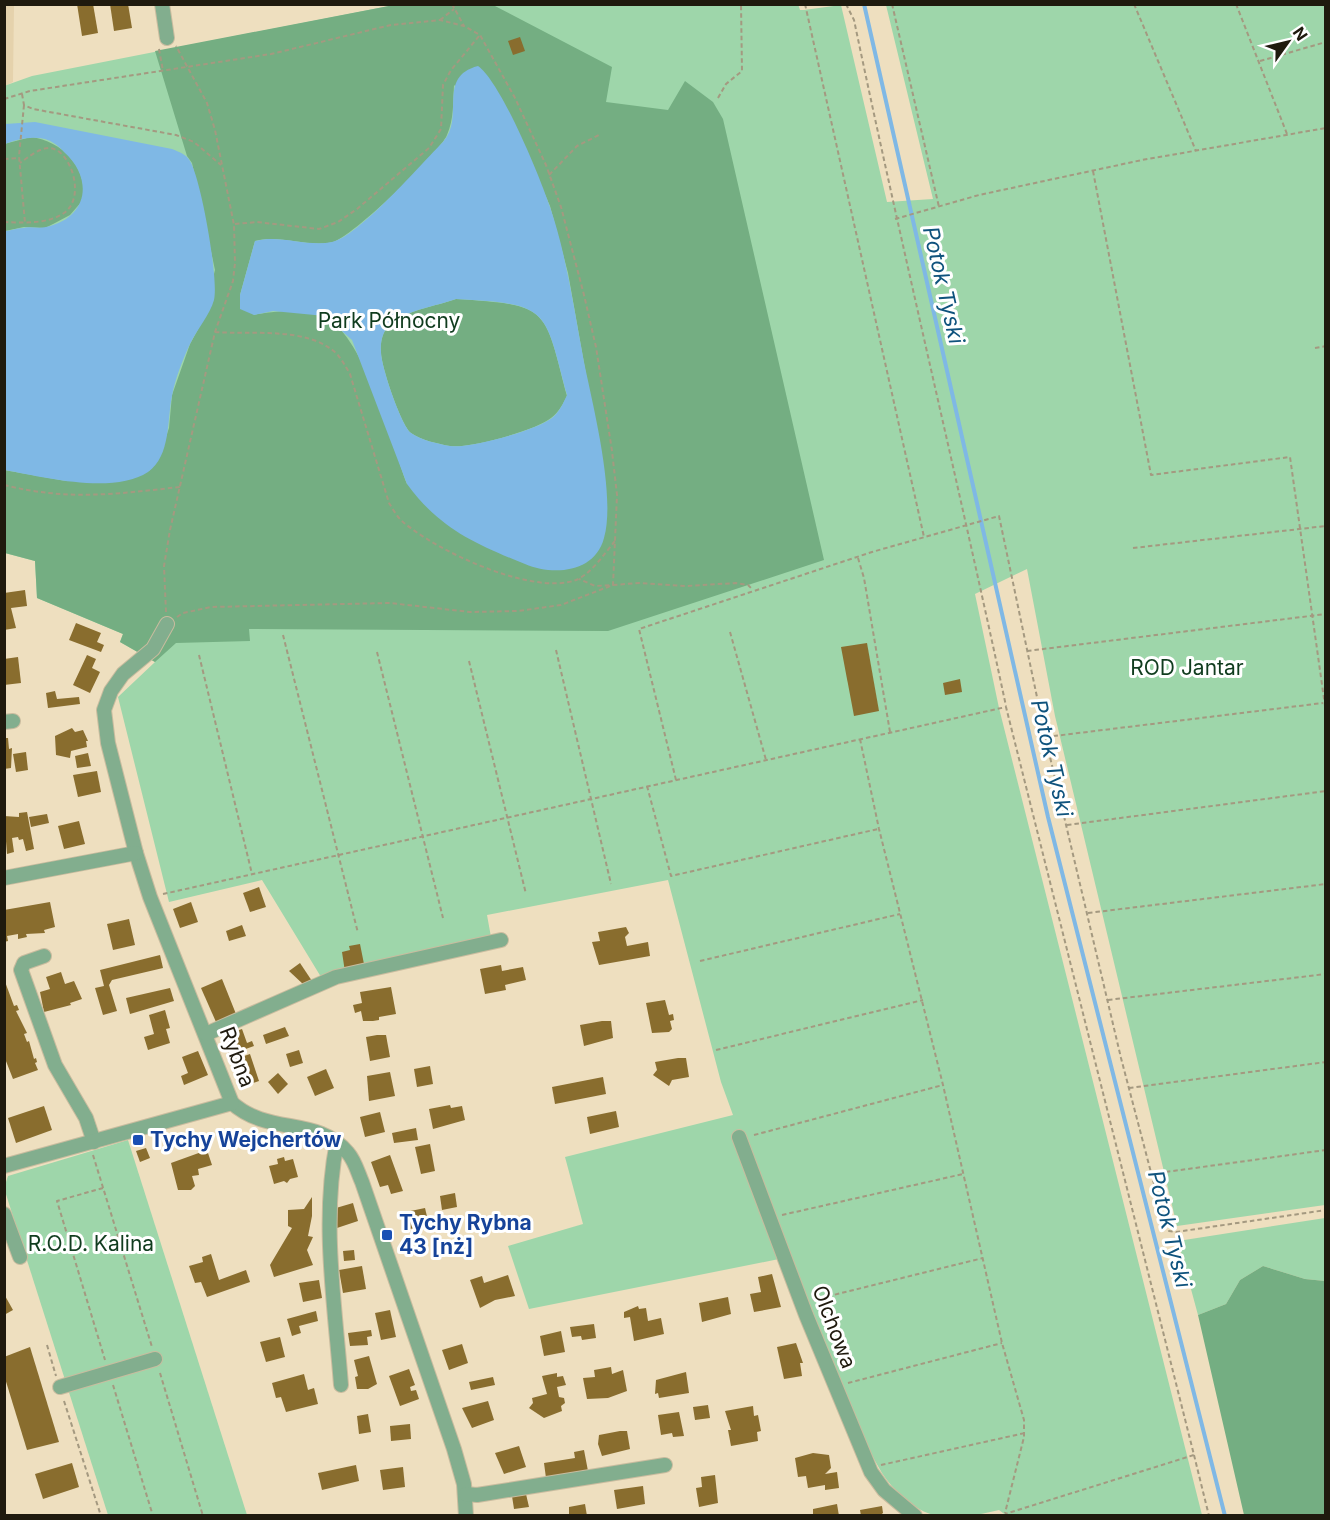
<svg xmlns="http://www.w3.org/2000/svg" width="1330" height="1520" font-family="Inter,sans-serif">
	<style>
		.built { fill: #e5d2ac }
		.green { fill: #9ed6aa }
		.forest { fill: #74ae82; fill-rule: evenodd }
		.water { fill: #7fb8e5; fill-rule: evenodd }
		.lines { fill: none; stroke-linecap: round; stroke-linejoin: round }
		.stream { stroke: #7fb8e5; stroke-width: 4 }
		.building { fill: #896d2e }
		.minor-casing { stroke: #c9bc9f; stroke-width: 16 }
		.path { stroke: #a49980; stroke-width: 2; stroke-dasharray: 4.5 3; stroke-linecap: butt }
		.minor { stroke: #82ae8e; stroke-width: 14 }
		.transit-dot { fill: #1a4fb4; stroke: #fff; stroke-width: 2 }
		.labels { text-anchor: middle; stroke-width: 6; stroke-linejoin: round; paint-order: stroke }
		.park-label { font-size: 21px; fill: #103c1e; stroke: #fff }
		.street-label { font-size: 21px; fill: #1f1a0e; stroke: #fff }
		.transit-label { font-size: 21px; font-weight: bold; fill: #164399; stroke: #fff; text-anchor: start }
		.water-label { font-size: 22px; font-style: italic; fill: #0f537d; stroke: #fff }
	</style>
	<rect width="100%" height="100%" fill="#eedfbf"/>
	<polygon class="built" points="5,5 14,5 13,82 5,86"/>
	<g class="green">
		<path d="M798,4L800,10H804L841,5L887,202L933,199L886,5H1325V1205L1177,1226L1055,716L1027,569L975,594L999,708L1202,1515L1007,1516L999,1510C979,1515 955,1519 935,1515C916,1512 892,1489 882,1473C845,1410 819,1329 792,1261L779,1259L529,1309L508,1246L583,1224L565,1157L733,1115L721,1082L668,880L487,915L491,937L321,977L262,880L169,902L118,697L155,662L120,642L123,634L37,598L35,561L5,553L4,86L32,76L394,5Z"/>
		<polygon points="128,1140 247,1515 108,1515 4,1188 8,1176"/>
		<polygon points="1325,1218 1325,1281 1305,1279 1263,1266 1240,1280 1226,1304 1198,1315 1178,1241"/>
	</g>
	<g class="forest">
		<path d="M394,5H493L612,67L606,102L668,110L685,81L713,102L723,119L824,560L608,631L249,629L250,641L176,643L155,662L120,642L123,634L37,598L35,561L5,553L4,470L66,481L149,471L158,460L169,428L172,395L190,344L202,322L215,270L192,163L187,156L155,51ZM454,85L526,151L550,206L568,273L606,487L407,484C391,440 366,341 326,317C310,308 272,311 254,315L240,295L255,241C281,234 307,248 333,242C351,238 440,153 447,135C454,119 453,103 454,85Z"/>
		<path d="M31,137C62,141 88,167 83,200L70,215L55,223L45,228L24,227L5,231L4,144Z"/>
		<path d="M456,299C550,305 544,307 567,396C563,404 559,412 551,418C537,430 469,449 450,446C438,444 421,440 411,433C401,425 381,366 381,352C380,341 383,329 392,323C408,310 436,306 456,299Z"/>
		<polygon points="1263,1266 1305,1279 1325,1281 1325,1515 1244,1515 1198,1315 1226,1304 1240,1280"/>
	</g>
	<g class="water">
		<path d="M478,66C501,82 540,177 550,207C567,257 574,310 584,362C593,406 616,496 604,538C595,573 553,576 525,564C475,544 439,528 407,484L352,340L325,316L273,311L254,315L240,309V295L255,241C280,234 306,247 332,242C358,237 422,163 443,142C466,117 436,77 478,66ZM456,299C550,304 544,308 567,395C563,404 559,412 552,418C537,430 469,449 450,446C438,444 421,440 411,433C401,425 381,366 381,352C380,342 383,329 392,323C408,310 436,306 456,299Z"/>
		<path d="M35,122L172,149C179,152 186,154 190,161C201,179 219,280 214,300C210,315 197,329 190,344C183,359 175,379 172,396C167,419 171,456 148,472C113,495 43,477 5,470V231C11,231 16,228 23,228C30,226 38,229 46,227C88,218 94,179 64,152C59,146 52,141 45,139C31,136 18,139 5,144V124Z"/>
	</g>
	<g class="lines">
		<polyline class="stream" points="864,4 1048,817 1225,1516"/>
	</g>
	<g class="building">
		<polygon points="77,4 93,4 98,33 82,36"/>
		<polygon points="110,4 128,4 132,28 114,31"/>
		<polygon points="520,37 525,51 513,55 508,41"/>
		<polygon points="25,590 27,606 11,608 16,628 4,630 4,593"/>
		<polygon points="76,623 101,633 97,642 104,645 101,652 69,640"/>
		<polygon points="867,643 879,711 854,716 841,647"/>
		<polygon points="87,655 96,659 92,668 100,672 90,693 73,685"/>
		<polygon points="18,657 21,683 4,685 4,659"/>
		<polygon points="960,679 962,692 945,695 943,683"/>
		<polygon points="55,691 57,699 79,697 80,704 48,708 46,693"/>
		<polygon points="72,728 75,732 83,730 88,741 86,741 87,747 71,751 70,758 56,755 55,736"/>
		<polygon points="4,738 8,738 9,749 12,748 11,768 4,769"/>
		<polygon points="26,752 28,770 16,772 13,754"/>
		<polygon points="88,753 91,766 77,768 75,756"/>
		<polygon points="97,771 101,792 78,797 73,775"/>
		<polygon points="27,812 34,849 26,851 23,839 19,840 18,837 12,838 14,852 7,854 4,816 19,817 19,813"/>
		<polygon points="47,814 49,823 31,827 29,817"/>
		<polygon points="79,821 85,844 64,849 58,826"/>
		<polygon points="259,887 266,907 250,912 243,893"/>
		<polygon points="50,902 55,927 44,930 45,933 26,934 27,937 18,939 18,934 7,936 8,941 4,942 4,910"/>
		<polygon points="191,902 198,922 180,928 173,909"/>
		<polygon points="129,919 135,945 113,950 107,924"/>
		<polygon points="242,925 246,936 229,941 226,931"/>
		<polygon points="626,927 629,933 625,937 627,946 648,942 650,956 599,965 592,942 600,941 598,932"/>
		<polygon points="360,944 365,969 345,972 342,952 350,950 349,946"/>
		<polygon points="160,955 163,968 112,980 109,985 117,1011 103,1015 95,988 104,986 100,970"/>
		<polygon points="300,963 312,981 304,985 289,971"/>
		<polygon points="501,965 502,971 523,967 526,980 505,985 506,990 485,994 480,969"/>
		<polygon points="61,972 65,984 74,981 82,999 70,1003 71,1005 44,1012 40,992 50,989 46,977"/>
		<polygon points="4,979 14,1006 17,1005 19,1010 16,1011 27,1033 24,1034 27,1042 29,1041 34,1059 36,1058 37,1062 35,1063 38,1070 13,1079 4,1056"/>
		<polygon points="222,979 236,1014 216,1022 201,988"/>
		<polygon points="391,987 396,1014 379,1017 379,1020 373,1021 363,1021 361,1011 355,1013 353,1005 362,1003 360,992"/>
		<polygon points="170,988 174,1001 130,1014 126,998"/>
		<polygon points="665,1000 669,1015 673,1014 674,1020 670,1021 672,1029 669,1032 652,1033 646,1003"/>
		<polygon points="165,1010 170,1028 166,1029 170,1043 148,1050 144,1037 154,1034 149,1015"/>
		<polygon points="602,1021 611,1021 613,1038 584,1046 580,1025"/>
		<polygon points="285,1027 289,1036 266,1044 263,1035"/>
		<polygon points="242,1029 247,1043 252,1041 254,1046 229,1055 222,1036"/>
		<polygon points="377,1035 386,1035 390,1057 370,1061 366,1037"/>
		<polygon points="299,1050 303,1063 290,1067 286,1054"/>
		<polygon points="198,1051 208,1075 184,1085 181,1076 188,1073 182,1057"/>
		<polygon points="250,1054 259,1081 242,1087 232,1060"/>
		<polygon points="678,1058 686,1058 689,1077 672,1080 669,1086 653,1075 657,1070 655,1062"/>
		<polygon points="430,1066 433,1084 417,1087 414,1069"/>
		<polygon points="326,1069 334,1088 315,1096 307,1077"/>
		<polygon points="390,1072 395,1096 369,1101 367,1076"/>
		<polygon points="278,1073 288,1084 278,1094 268,1082"/>
		<polygon points="603,1077 606,1094 555,1104 552,1087"/>
		<polygon points="450,1105 451,1108 462,1106 465,1120 433,1129 429,1109"/>
		<polygon points="44,1106 52,1130 16,1143 8,1118"/>
		<polygon points="616,1111 619,1127 590,1134 587,1117"/>
		<polygon points="380,1112 385,1132 365,1137 360,1117"/>
		<polygon points="416,1128 418,1140 394,1143 392,1133"/>
		<polygon points="430,1144 435,1171 421,1174 415,1147"/>
		<polygon points="146,1148 150,1158 140,1162 136,1151"/>
		<polygon points="207,1150 212,1165 198,1169 199,1175 192,1176 195,1186 191,1190 178,1190 171,1163"/>
		<polygon points="390,1155 403,1191 391,1194 388,1185 380,1187 371,1162"/>
		<polygon points="284,1157 285,1161 293,1159 298,1177 290,1179 287,1183 284,1181 274,1184 269,1166 278,1164 277,1159"/>
		<polygon points="455,1193 457,1207 442,1210 440,1196"/>
		<polygon points="312,1197 312,1216 308,1236 313,1237 307,1250 313,1265 274,1277 270,1265 292,1228 288,1226 288,1210 304,1209"/>
		<polygon points="353,1203 358,1221 337,1228 336,1208"/>
		<polygon points="425,1208 429,1225 405,1230 401,1213"/>
		<polygon points="354,1250 355,1260 344,1261 343,1251"/>
		<polygon points="211,1254 219,1280 246,1270 250,1282 207,1297 201,1282 195,1283 189,1266 203,1262 202,1257"/>
		<polygon points="362,1266 366,1289 343,1293 339,1270"/>
		<polygon points="772,1274 781,1307 754,1312 750,1294 761,1292 758,1277"/>
		<polygon points="508,1275 515,1296 495,1300 480,1308 470,1280 482,1276 484,1283"/>
		<polygon points="319,1280 322,1298 303,1302 299,1283"/>
		<polygon points="4,1294 13,1310 4,1315"/>
		<polygon points="728,1297 731,1314 702,1322 699,1303"/>
		<polygon points="638,1306 639,1309 646,1308 648,1321 661,1318 664,1334 634,1341 630,1317 624,1318 624,1312"/>
		<polygon points="390,1310 396,1337 381,1340 375,1313"/>
		<polygon points="316,1311 318,1321 299,1326 301,1333 292,1336 287,1319"/>
		<polygon points="594,1324 596,1338 582,1340 581,1336 572,1337 570,1327"/>
		<polygon points="371,1330 372,1336 367,1337 368,1345 350,1346 348,1333"/>
		<polygon points="561,1331 565,1352 544,1356 540,1336"/>
		<polygon points="280,1337 285,1357 266,1362 260,1342"/>
		<polygon points="796,1343 803,1363 800,1363 802,1376 784,1379 777,1347"/>
		<polygon points="462,1344 468,1363 449,1370 442,1350"/>
		<polygon points="30,1347 59,1442 27,1450 4,1375 4,1357"/>
		<polygon points="369,1356 377,1384 368,1389 357,1389 355,1377 358,1376 354,1360"/>
		<polygon points="611,1367 612,1374 623,1370 627,1391 608,1398 587,1399 583,1378 595,1377 594,1370"/>
		<polygon points="409,1369 415,1385 410,1387 411,1391 416,1390 419,1399 400,1406 389,1376"/>
		<polygon points="686,1372 689,1393 659,1398 658,1393 655,1394 656,1380"/>
		<polygon points="557,1373 557,1377 563,1376 566,1385 557,1387 559,1397 564,1398 565,1403 561,1406 562,1411 544,1418 529,1408 533,1403 532,1398 547,1394 542,1376"/>
		<polygon points="304,1374 308,1390 314,1388 318,1404 286,1412 281,1397 276,1398 272,1383"/>
		<polygon points="493,1377 495,1385 471,1390 469,1382"/>
		<polygon points="488,1401 494,1420 472,1428 462,1408"/>
		<polygon points="708,1405 710,1418 695,1420 693,1407"/>
		<polygon points="753,1406 754,1416 758,1415 761,1431 757,1432 758,1441 731,1446 728,1430 731,1430 725,1411"/>
		<polygon points="679,1412 684,1436 673,1437 672,1433 661,1435 658,1415"/>
		<polygon points="368,1414 371,1432 359,1434 357,1416"/>
		<polygon points="410,1424 411,1439 391,1441 390,1426"/>
		<polygon points="620,1431 627,1431 630,1449 602,1456 598,1444 599,1435"/>
		<polygon points="519,1446 526,1467 504,1474 495,1453"/>
		<polygon points="584,1450 588,1471 546,1478 544,1463 575,1458 574,1452"/>
		<polygon points="813,1453 829,1455 831,1468 825,1474 837,1472 839,1488 825,1490 825,1485 808,1488 806,1476 798,1477 795,1458"/>
		<polygon points="72,1463 79,1487 43,1499 35,1474"/>
		<polygon points="356,1465 359,1481 322,1490 318,1473"/>
		<polygon points="403,1467 405,1487 383,1490 380,1470"/>
		<polygon points="715,1475 718,1503 699,1507 696,1488 702,1487 701,1477"/>
		<polygon points="643,1486 645,1504 617,1509 614,1490"/>
		<polygon points="526,1494 529,1507 514,1509 512,1496"/>
		<polygon points="585,1504 587,1516 569,1516 569,1507"/>
		<polygon points="837,1504 839,1516 813,1516 813,1509"/>
		<polygon points="882,1506 883,1513 879,1516 861,1516 860,1510"/>
	</g>
	<g class="lines">
		<defs>
			<g id="minor">
				<polyline points="162,4 167,38"/>
				<path d="M167,624L153,649L123,674L111,691L104,710L108,743L136,853L150,897L232,1103C269,1136 318,1116 348,1153C355,1161 358,1173 362,1182L454,1449L464,1484L466,1516"/>
				<polyline points="4,722 13,721"/>
				<polyline points="4,878 136,853"/>
				<polyline points="44,956 24,963 21,970 55,1065 86,1118 94,1142"/>
				<polyline points="206,1034 336,977 501,940"/>
				<polyline points="739,1137 806,1315 871,1472 884,1490 915,1516"/>
				<path d="M337,1142C321,1221 335,1305 341,1385"/>
				<polyline points="4,1166 232,1103"/>
				<polyline points="4,1214 20,1257"/>
				<polyline points="60,1387 155,1359"/>
				<polyline points="466,1494 477,1495 665,1465"/>
			</g>
		</defs>
		<use href="#minor" class="minor-casing"/>
		<g class="path">
			<polyline points="452,4 464,26"/>
			<polyline points="805,4 924,537"/>
			<path d="M846,4L854,20C902,250 957,477 1006,706"/>
			<polyline points="892,4 939,207"/>
			<polyline points="1134,4 1196,151"/>
			<polyline points="1236,4 1287,134"/>
			<polyline points="440,20 454,9"/>
			<polyline points="159,49 163,71"/>
			<polyline points="1260,61 1326,42"/>
			<polyline points="22,94 24,105 33,109 176,135 194,142 221,165"/>
			<polyline points="718,98 726,84 742,71 741,4"/>
			<polyline points="4,99 30,91 271,54 391,25 440,20 464,26 480,35 515,98 546,165 561,207 584,295 596,347 612,451 617,495 613,585 595,586 579,579"/>
			<polyline points="24,105 19,156 25,223"/>
			<polyline points="4,159 19,158"/>
			<polyline points="1093,171 1151,475 1290,457 1326,713"/>
			<polyline points="549,175 577,146 599,135"/>
			<polyline points="895,219 979,195 1142,160 1326,128"/>
			<path d="M4,222C23,223 48,224 64,213C87,197 70,148 49,148C39,148 27,158 20,163"/>
			<polyline points="235,224 257,222 319,229 338,222 357,209 429,148 441,129 443,85 451,70 480,35"/>
			<path d="M215,332C252,335 308,326 337,354C342,360 346,367 350,374L389,503C393,509 397,517 403,522C437,551 532,596 576,580C591,574 605,553 615,541"/>
			<polyline points="1315,348 1326,346"/>
			<path d="M4,485C68,501 116,494 180,487"/>
			<polyline points="1133,548 1326,526"/>
			<polyline points="858,558 864,578 890,732"/>
			<polyline points="166,612 164,566 170,530 215,332 233,281 235,263 234,225 215,130 207,103 176,46"/>
			<polyline points="177,617 183,613 211,607 390,603 470,612 518,611 561,605 613,585 639,583 686,586 736,583 748,585 753,590"/>
			<polyline points="730,632 766,760"/>
			<polyline points="283,635 358,933"/>
			<polyline points="556,650 611,884"/>
			<polyline points="1027,651 1326,614"/>
			<polyline points="377,652 443,918"/>
			<polyline points="199,655 252,874"/>
			<polyline points="469,661 526,894"/>
			<polyline points="1046,737 1323,703"/>
			<polyline points="860,739 879,829 943,1085 1002,1343 1024,1420 1024,1437 1005,1513"/>
			<polyline points="676,780 639,629 872,552 999,516 1046,740 1121,1058 1164,1222 1169,1231 1176,1232 1326,1210"/>
			<polyline points="647,786 671,876 878,829"/>
			<polyline points="1067,825 1326,791"/>
			<polyline points="163,894 1006,707 1194,1455 1005,1514"/>
			<polyline points="1088,913 1326,884"/>
			<polyline points="700,961 900,914"/>
			<polyline points="1108,1000 1326,974"/>
			<polyline points="716,1050 923,1000"/>
			<polyline points="1129,1088 1326,1062"/>
			<polyline points="754,1135 943,1085"/>
			<polyline points="93,1155 152,1347"/>
			<polyline points="1151,1174 1326,1150"/>
			<polyline points="103,1188 57,1201 105,1360"/>
			<polyline points="782,1215 963,1174"/>
			<polyline points="813,1300 983,1258"/>
			<polyline points="47,1345 56,1376"/>
			<polyline points="160,1373 203,1516"/>
			<polyline points="848,1383 1002,1343"/>
			<polyline points="113,1385 153,1516"/>
			<polyline points="64,1401 101,1516"/>
			<polyline points="1194,1455 1209,1516"/>
			<polyline points="881,1465 1025,1433"/>
		</g>
		<use href="#minor" class="minor"/>
	</g>
	<g class="transit-dot">
		<rect x="132" y="1134" width="12" height="12" rx="3"/>
		<rect x="381" y="1229" width="12" height="12" rx="3"/>
	</g>
	<g class="labels">
		<g class="park-label">
			<text x="389" y="328">Park Północny</text>
			<text x="1187" y="675">ROD Jantar</text>
			<text x="91" y="1251">R.O.D. Kalina</text>
		</g>
		<g class="street-label">
			<text transform="translate(237 1057) rotate(69)" y="7">Rybna</text>
			<text transform="translate(834 1327) rotate(69)" y="7">Olchowa</text>
		</g>
		<g class="transit-label">
			<text x="150" y="1147">Tychy Wejchertów</text>
			<text x="399" y="1230">Tychy Rybna<tspan x="399" dy="24">43 [nż]</tspan></text>
		</g>
		<g class="water-label">
			<text transform="translate(944 285) rotate(77)" y="8">Potok Tyski</text>
			<text transform="translate(1052 758) rotate(77)" y="8">Potok Tyski</text>
			<text transform="translate(1170 1229) rotate(76)" y="8">Potok Tyski</text>
		</g>
	</g>
	<rect width="1330" height="1520" fill="none" stroke="#1f1a0e" stroke-width="12"/>
	<g transform="translate(1288 42) rotate(56)" stroke="#ffffff" stroke-width="4.5" paint-order="stroke">
	<path d="M0-4.5L10 22L0 15L-10 22Z" fill="#1f1a0e"/>
	<text y="-9" font-size="16" font-weight="bold" text-anchor="middle" fill="#1f1a0e">N</text>
	</g>
</svg>
